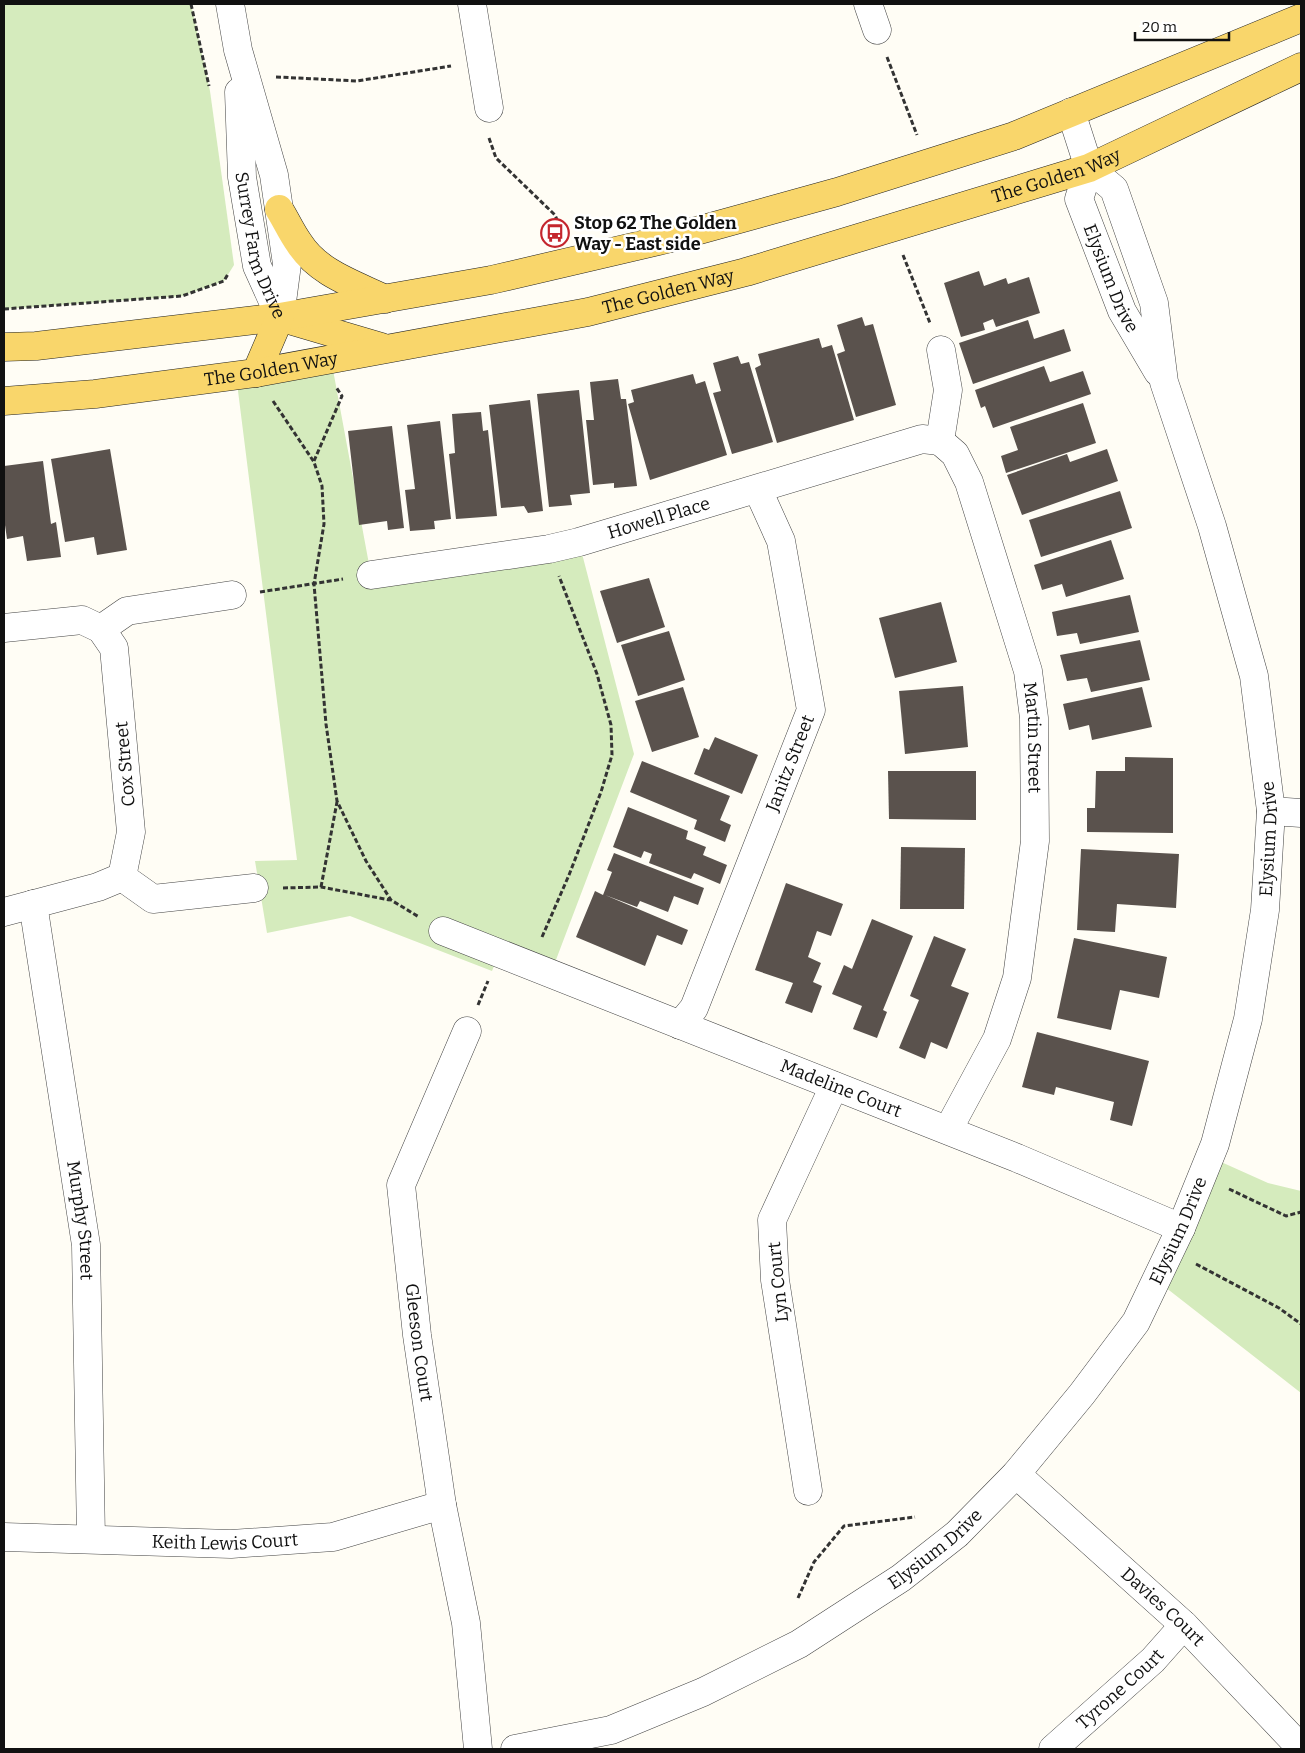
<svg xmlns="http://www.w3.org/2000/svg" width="1305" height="1753" font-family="Bitter,serif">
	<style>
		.green { fill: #d5ebbd }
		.building { fill: #5a524d }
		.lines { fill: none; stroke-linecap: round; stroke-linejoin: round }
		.minor-casing { stroke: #444; stroke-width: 29 }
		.major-casing { stroke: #222; stroke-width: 29 }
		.path { stroke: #333; stroke-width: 3; stroke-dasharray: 5 2.5; stroke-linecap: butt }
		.minor { stroke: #fff; stroke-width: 28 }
		.major { stroke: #f9d66b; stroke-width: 28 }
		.labels { text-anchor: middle; stroke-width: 5; stroke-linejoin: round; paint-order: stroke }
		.street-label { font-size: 18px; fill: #111; stroke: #fff }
		.poi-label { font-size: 18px; font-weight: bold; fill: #111; stroke: #fff; text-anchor: start }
	</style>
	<rect width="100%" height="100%" fill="#fffdf5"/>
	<g class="green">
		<polygon points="4,4 191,4 210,91 234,265 224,281 182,296 4,309"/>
		<polygon points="331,359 371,575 579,542 634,754 551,973 499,953 492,971 350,916 267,933 255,861 297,860 236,375"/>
		<polygon points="1210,1157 1268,1183 1301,1191 1301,1393 1156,1280"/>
	</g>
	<g class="building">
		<polygon points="979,271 984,286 1006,278 1008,284 1029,277 1040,313 996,327 993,319 983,323 985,330 961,337 944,283"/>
		<polygon points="862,317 865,326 873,324 896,405 856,417 837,354 845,351 837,325"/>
		<polygon points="1028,320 1034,339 1064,329 1071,351 973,384 959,343"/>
		<polygon points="819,338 822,348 832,345 854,420 777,443 755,368 761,365 758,354"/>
		<polygon points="738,356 741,364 749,362 773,442 732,454 713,393 721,391 713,363"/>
		<polygon points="1044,366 1050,382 1083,371 1091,394 993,428 985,406 981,408 975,390"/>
		<polygon points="693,374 696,384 705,381 727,455 650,480 628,404 634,402 631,390"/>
		<polygon points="618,379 621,399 626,399 637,486 614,488 614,483 593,485 586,420 594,420 590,382"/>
		<polygon points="579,390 590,493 570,495 572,505 549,507 537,394"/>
		<polygon points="530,400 543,511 528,513 524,506 501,508 489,405"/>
		<polygon points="1083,403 1096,443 1006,473 1001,456 1018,450 1010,427"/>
		<polygon points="481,412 483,431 488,430 497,516 456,519 449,454 455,453 452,414"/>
		<polygon points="440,421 451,519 434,521 435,529 410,531 405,490 415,489 407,425"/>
		<polygon points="392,426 404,528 388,530 387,521 359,525 348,431"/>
		<polygon points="110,449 127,550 97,555 94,537 65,542 51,459"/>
		<polygon points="1107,449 1118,481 1022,515 1007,475 1067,454 1070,462"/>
		<polygon points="43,461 51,524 56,522 61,557 27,561 23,536 7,539 4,518 4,466"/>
		<polygon points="1120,491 1132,528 1041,557 1029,520"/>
		<polygon points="1111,540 1124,579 1066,597 1062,584 1042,590 1034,565"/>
		<polygon points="649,578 665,627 617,643 600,591"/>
		<polygon points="1130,595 1139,632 1080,644 1077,633 1057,636 1052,612"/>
		<polygon points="941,602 957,662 895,678 879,618"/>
		<polygon points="669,631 685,680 638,696 621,645"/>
		<polygon points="1140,640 1150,680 1091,692 1087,678 1067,681 1060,655"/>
		<polygon points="963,686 968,747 905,754 899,691"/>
		<polygon points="683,687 699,737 652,752 635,701"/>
		<polygon points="1142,687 1152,727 1092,740 1089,725 1069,730 1063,704"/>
		<polygon points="715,737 758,755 742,794 694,774 704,748 709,750"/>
		<polygon points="1125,757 1173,758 1173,833 1087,832 1087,808 1095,808 1096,771 1125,771"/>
		<polygon points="642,761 730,796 720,820 731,825 725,842 694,829 697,820 630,792"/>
		<polygon points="888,771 976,771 976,820 889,819"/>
		<polygon points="628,807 688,831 686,839 706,847 703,855 727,865 720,884 694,873 691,879 649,863 652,854 644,851 641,858 613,847"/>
		<polygon points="901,847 965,848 964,909 900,909"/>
		<polygon points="1081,849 1179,854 1176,908 1117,904 1115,932 1077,930"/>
		<polygon points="614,853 704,888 698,905 674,896 668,912 640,901 637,907 605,895 688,930 682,945 657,935 645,966 576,937 595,891 603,895 612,872 607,870"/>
		<polygon points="786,883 843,904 831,936 817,931 808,957 821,963 813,982 822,986 812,1013 785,1003 793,983 755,970"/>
		<polygon points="872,919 913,936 883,1010 887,1012 877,1038 853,1029 862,1006 832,994 844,965 852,969"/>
		<polygon points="934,936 966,949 951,986 969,993 947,1049 931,1042 925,1059 899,1048 919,1000 910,996"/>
		<polygon points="1074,938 1167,957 1159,998 1120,990 1111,1030 1057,1018"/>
		<polygon points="1037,1032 1149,1061 1132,1126 1110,1120 1114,1102 1056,1087 1054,1095 1022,1087"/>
	</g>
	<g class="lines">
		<defs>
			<g id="minor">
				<polyline points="230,4 238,50 274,175 287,264 280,317"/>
				<polyline points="472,4 489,108"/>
				<polyline points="868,4 877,30"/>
				<path id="s1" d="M239,92L242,177L257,266L280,317"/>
				<path id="s2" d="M1089,168L1079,199L1122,311L1158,372"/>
				<path id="s3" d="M940,441L955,454L969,482L1028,671L1034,718L1035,841L1017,978L997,1039L948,1130"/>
				<polyline points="940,441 948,390 941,350"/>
				<path id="s4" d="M371,575L549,549L579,542L922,439L940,441"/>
				<polyline points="4,628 82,620 101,629"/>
				<polyline points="101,629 127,611 232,595"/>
				<polyline points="1271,811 1301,813"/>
				<polyline points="122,877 153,899 254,888"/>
				<path id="s5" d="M33,904L86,1245L91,1539"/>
				<polyline points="4,912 98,887 122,877 131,832 114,648 101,629"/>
				<path id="s6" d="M443,931L1017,1158L1181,1228"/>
				<path id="s7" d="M680,1025L694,1008L811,710L781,541L758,490"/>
				<path id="s8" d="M467,1031L401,1185L417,1335L442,1505L466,1623L478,1749"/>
				<path id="s9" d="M1016,1474L1184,1625L1301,1748"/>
				<polyline points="808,1491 775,1280 772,1220 834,1086"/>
				<path id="s10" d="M4,1537L231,1544L333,1537L442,1505"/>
				<path id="s11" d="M515,1749L611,1730L703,1692L799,1644L901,1578L957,1534L1016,1474L1082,1394L1136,1322L1181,1228L1215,1144L1248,1019L1265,910L1271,811L1254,676L1212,526L1164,382L1154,303L1114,189L1089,168L1071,112"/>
				<path id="s12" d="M1053,1749L1153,1660L1184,1625"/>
			</g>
			<g id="major">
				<path d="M279,209C286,220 291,232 299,243C318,273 354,284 385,299"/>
				<polyline points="286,319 381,347"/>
				<polyline points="4,347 36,346 280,317 491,280 667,239 837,192 1014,136 1301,18"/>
				<polyline points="256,373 280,317"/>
				<path id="s13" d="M4,401L95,394L256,373L588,312L746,272L1089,168L1301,67"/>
			</g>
		</defs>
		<use href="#minor" class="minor-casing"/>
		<use href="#major" class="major-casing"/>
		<g class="path">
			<polyline points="191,4 209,86"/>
			<polyline points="887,57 917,135"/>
			<polyline points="276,77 357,81 451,66"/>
			<polyline points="489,138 496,158 555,215 563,234"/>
			<polyline points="903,255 930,323"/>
			<polyline points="4,309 182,296 224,281 228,274"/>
			<polyline points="273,401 314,462 322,486 324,524 314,584 326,724 337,801 366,861 391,900 419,917"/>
			<polyline points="314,461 342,396 336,387"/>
			<polyline points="260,592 343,579"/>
			<polyline points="321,887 337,802"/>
			<polyline points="283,888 321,887 390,900"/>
			<polyline points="542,937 569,875 601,792 612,755 611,725 597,674 559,576"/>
			<polyline points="478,1005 488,981"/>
			<polyline points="1229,1189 1286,1216 1301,1212"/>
			<polyline points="1196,1264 1279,1308 1301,1324"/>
			<polyline points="798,1598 814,1562 844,1526 915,1517"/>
		</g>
		<use href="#minor" class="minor"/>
		<use href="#major" class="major"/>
	</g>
	<defs>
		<symbol id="bus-ring" viewBox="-11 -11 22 22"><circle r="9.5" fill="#fff" stroke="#c4262e" stroke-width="1.5"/><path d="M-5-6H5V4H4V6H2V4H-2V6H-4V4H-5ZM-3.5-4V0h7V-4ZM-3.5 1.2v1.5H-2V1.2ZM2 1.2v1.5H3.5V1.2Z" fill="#c4262e"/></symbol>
	</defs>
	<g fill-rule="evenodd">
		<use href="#bus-ring" x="539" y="217" width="32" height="32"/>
	</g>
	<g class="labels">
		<g class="street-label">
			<text dy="6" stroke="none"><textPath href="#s13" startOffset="1079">The Golden Way</textPath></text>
			<text dy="6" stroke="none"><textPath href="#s1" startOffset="156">Surrey Farm Drive</textPath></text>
			<text dy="6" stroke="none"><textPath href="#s2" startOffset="118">Elysium Drive</textPath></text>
			<text dy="6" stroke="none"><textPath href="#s13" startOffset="674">The Golden Way</textPath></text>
			<text dy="6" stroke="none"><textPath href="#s13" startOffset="269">The Golden Way</textPath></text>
			<text dy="6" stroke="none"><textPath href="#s4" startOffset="294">Howell Place</textPath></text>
			<text dy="6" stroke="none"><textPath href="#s3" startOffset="316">Martin Street</textPath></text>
			<text dy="6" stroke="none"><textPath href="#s7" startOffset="285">Janitz Street</textPath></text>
			<text transform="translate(125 764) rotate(-95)" y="6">Cox Street</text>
			<text dy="6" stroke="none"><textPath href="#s11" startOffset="1281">Elysium Drive</textPath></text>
			<text dy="6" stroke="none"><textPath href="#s6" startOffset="428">Madeline Court</textPath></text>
			<text dy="6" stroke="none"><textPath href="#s5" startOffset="320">Murphy Street</textPath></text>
			<text dy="6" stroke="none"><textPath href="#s11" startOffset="876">Elysium Drive</textPath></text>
			<text transform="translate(778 1282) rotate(-96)" y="6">Lyn Court</text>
			<text dy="6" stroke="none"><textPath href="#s8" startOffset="326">Gleeson Court</textPath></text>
			<text dy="6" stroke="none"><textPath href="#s10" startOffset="221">Keith Lewis Court</textPath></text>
			<text dy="6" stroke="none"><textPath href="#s11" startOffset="471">Elysium Drive</textPath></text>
			<text dy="6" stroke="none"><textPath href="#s9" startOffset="198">Davies Court</textPath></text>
			<text dy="6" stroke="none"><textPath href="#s12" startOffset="90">Tyrone Court</textPath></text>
		</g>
		<g class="poi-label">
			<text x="574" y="229">Stop 62 The Golden<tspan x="574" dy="21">Way - East side</tspan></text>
		</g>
	</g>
	<rect width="1305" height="1753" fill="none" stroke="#111111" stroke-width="10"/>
	<path d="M1135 32v8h94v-8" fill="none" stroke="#111111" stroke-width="2.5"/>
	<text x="1142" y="32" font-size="15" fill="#111111" stroke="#ffffff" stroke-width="4" paint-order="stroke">20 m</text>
</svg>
